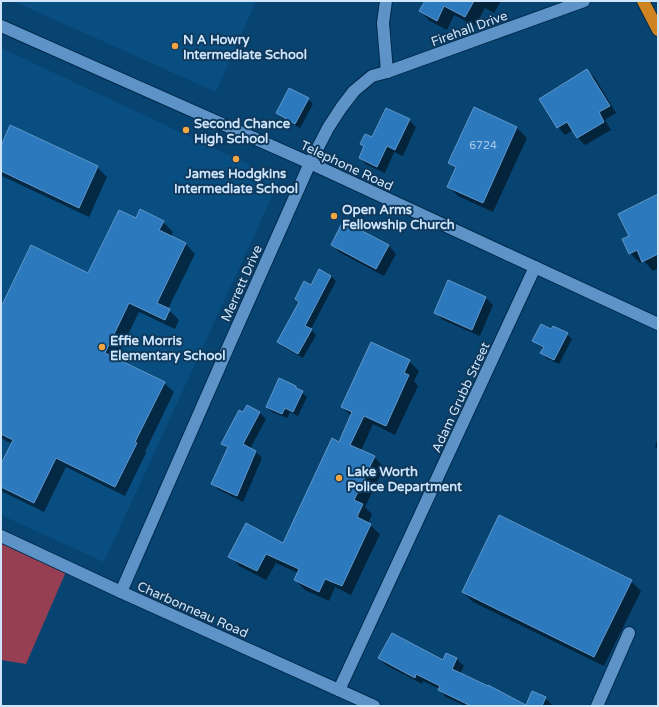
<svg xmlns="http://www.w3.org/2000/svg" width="659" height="707" font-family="'Varela Round',sans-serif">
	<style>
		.built { fill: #084e80 }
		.green { fill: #963f53 }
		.shadow { fill: #0007 }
		.building { fill: #2c7abd; stroke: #6197ca }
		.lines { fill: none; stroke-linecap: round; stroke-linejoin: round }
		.minor-casing { stroke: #00294b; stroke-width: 14 }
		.highway-casing { stroke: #00294b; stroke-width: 14 }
		.minor { stroke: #5d93c6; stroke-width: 12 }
		.highway { stroke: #ce8421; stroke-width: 12 }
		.poi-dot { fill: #f3a443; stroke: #0f395c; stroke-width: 1.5 }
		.labels { text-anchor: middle; stroke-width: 4; stroke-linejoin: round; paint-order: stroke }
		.number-label { font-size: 11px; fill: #a6caec }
		.street-label { font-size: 13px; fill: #cfe5fb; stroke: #0f395c }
		.poi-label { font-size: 13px; font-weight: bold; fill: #cfe5fb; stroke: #0f395c; text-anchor: start }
	</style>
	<rect width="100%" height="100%" fill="#084471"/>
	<g class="built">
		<polygon points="13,1 256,1 216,92"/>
		<polygon points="1,48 280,179 104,562 1,515"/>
	</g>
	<polygon class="green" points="1,536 68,567 26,664 1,660"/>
	<g class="shadow">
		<polygon points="426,1 501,1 494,13 485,8 475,26 454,15 447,30 430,21 420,11"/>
		<polygon points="587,70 595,78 616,113 605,120 611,130 585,145 578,138 573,130 565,135 558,127"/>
		<polygon points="308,99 313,104 300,128 282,118 277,113"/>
		<polygon points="474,109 517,128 527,138 493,212 458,196 448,186 456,169 450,163"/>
		<polygon points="409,120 416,127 403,156 394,152 385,173 367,165 360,158 365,147 361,144"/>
		<polygon points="1,148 97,167 107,177 89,217 2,176 1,175"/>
		<polygon points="658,195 658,268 653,271 644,261 640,263 630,253 630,236"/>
		<polygon points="136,219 163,222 173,232 171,237 186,244 195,254 168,309 179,320 175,329 139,312 116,359 164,383 174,392 145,452 146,453 125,496 66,467 44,512 3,492 1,490 1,467 12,444 1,438 1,306 2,307 88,275"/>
		<polygon points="344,222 389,246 396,254 384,276 339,252 332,244"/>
		<polygon points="320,271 331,276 336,281 311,329 316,335 303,358 283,347 279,342 300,303 296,299 311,286"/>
		<polygon points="449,282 486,298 493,305 480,336 443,320 435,312"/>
		<polygon points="552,331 567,334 572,339 559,364 546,358 542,353 544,348 538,345 533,341"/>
		<polygon points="409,361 419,371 414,381 418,386 395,435 373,424 361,451 374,457 384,467 365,507 372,514 368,524 370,525 380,534 351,595 335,587 329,601 305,590 295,580 298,573 276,563 266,580 239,566 230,556 284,544 339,443 351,416 342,407"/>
		<polygon points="296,387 307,397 298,416 290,412 287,418 272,412 267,407"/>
		<polygon points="260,413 266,419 250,449 256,452 262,458 243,502 219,490 212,484 228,449 222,443 244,414"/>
		<polygon points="658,439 658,450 655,446"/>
		<polygon points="631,581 641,591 604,666 473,602 463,592"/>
		<polygon points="379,658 443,662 457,659 464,666 460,674 525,706 470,706 466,704 465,706 446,697 439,690 440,689 423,681 422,684 386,665"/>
		<polygon points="545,698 552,705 552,706 527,706"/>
	</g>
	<g class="building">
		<polygon points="425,1 474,1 465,17 444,6 437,21 419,11"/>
		<polygon points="587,69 610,106 599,112 604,122 577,138 567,122 557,128 539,99"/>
		<polygon points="289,88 309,98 295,124 276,113"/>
		<polygon points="474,107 517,127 483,203 447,187 456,167 448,163"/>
		<polygon points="386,108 410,119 395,150 387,146 377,167 359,158 364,146 360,144 365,134 372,137"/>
		<polygon points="10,125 98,166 79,208 1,171 1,146"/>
		<polygon points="658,194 658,254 642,262 637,250 629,254 622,239 629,236 618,214"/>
		<polygon points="140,209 164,221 159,230 186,243 157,303 170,309 165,320 129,303 105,353 165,382 135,442 137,443 115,487 56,458 34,503 1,487 1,464 13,440 1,434 1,307 31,245 88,273 119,210 136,218"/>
		<polygon points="343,221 389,245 376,269 331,245"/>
		<polygon points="319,269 331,276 305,326 312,329 298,354 277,342 299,302 295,299 304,281 311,285"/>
		<polygon points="448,280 486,297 472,330 434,313"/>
		<polygon points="541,324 551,329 553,326 568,333 554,360 540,353 544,347 532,341"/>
		<polygon points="371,342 410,360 404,373 409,375 386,426 364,416 350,445 375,456 354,500 363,504 357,517 371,524 342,586 325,579 319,592 294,580 299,569 266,554 257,571 228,557 246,523 283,543 332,438 339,442 352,412 341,407"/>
		<polygon points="279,378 296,386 296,388 303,391 293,412 285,408 282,414 266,407"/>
		<polygon points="247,405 260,412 243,444 256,451 237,496 211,484 228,447 221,444 239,410 243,412"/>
		<polygon points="499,515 632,580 594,657 462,592"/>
		<polygon points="392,633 443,660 446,653 457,658 452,669 488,686 488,685 526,705 532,691 546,697 542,706 471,706 438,690 440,686 416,674 415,678 378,658"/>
	</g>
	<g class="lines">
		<defs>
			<g id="minor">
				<polyline points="386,1 383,23 387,72"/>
				<polyline points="1,26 310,163 658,324"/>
				<polyline points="1,536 121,592 374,706"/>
				<polyline points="121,592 230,343 310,163 328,128 341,108 354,91 372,76 387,72 584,1"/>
				<polyline points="339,690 535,267"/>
				<polyline points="597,706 629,633"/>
			</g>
			<polyline id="highway" points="643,1 658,30"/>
		</defs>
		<use href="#minor" class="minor-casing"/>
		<use href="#highway" class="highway-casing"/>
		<use href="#minor" class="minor"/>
		<use href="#highway" class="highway"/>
	</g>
	<g class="poi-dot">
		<circle cx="175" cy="46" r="4"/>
		<circle cx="186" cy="130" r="4"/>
		<circle cx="236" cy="159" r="4"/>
		<circle cx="334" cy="216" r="4"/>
		<circle cx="102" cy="347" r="4"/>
		<circle cx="339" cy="478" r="4"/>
	</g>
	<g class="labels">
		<g class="number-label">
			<text x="483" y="149">6724</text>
		</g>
		<g class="street-label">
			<text transform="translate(469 28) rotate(-20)" y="5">Firehall Drive</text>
			<text transform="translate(347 165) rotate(25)" y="5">Telephone Road</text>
			<text transform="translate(241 283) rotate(-66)" y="5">Merrett Drive</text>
			<text transform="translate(460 397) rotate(-65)" y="5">Adam Grubb Street</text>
			<text transform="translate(193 609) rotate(24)" y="5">Charbonneau Road</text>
		</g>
		<g class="poi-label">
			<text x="183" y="44">N A Howry<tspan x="183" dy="15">Intermediate School</tspan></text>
			<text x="194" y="128">Second Chance<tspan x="194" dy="15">High School</tspan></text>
			<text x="236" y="178" text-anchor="middle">James Hodgkins<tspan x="236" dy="15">Intermediate School</tspan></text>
			<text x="342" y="214">Open Arms<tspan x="342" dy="15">Fellowship Church</tspan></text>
			<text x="110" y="345">Effie Morris<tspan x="110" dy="15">Elementary School</tspan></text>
			<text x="347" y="476">Lake Worth<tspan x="347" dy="15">Police Department</tspan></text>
		</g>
	</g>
	<rect width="659" height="707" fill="none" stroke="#cfe5fb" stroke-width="4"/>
</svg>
